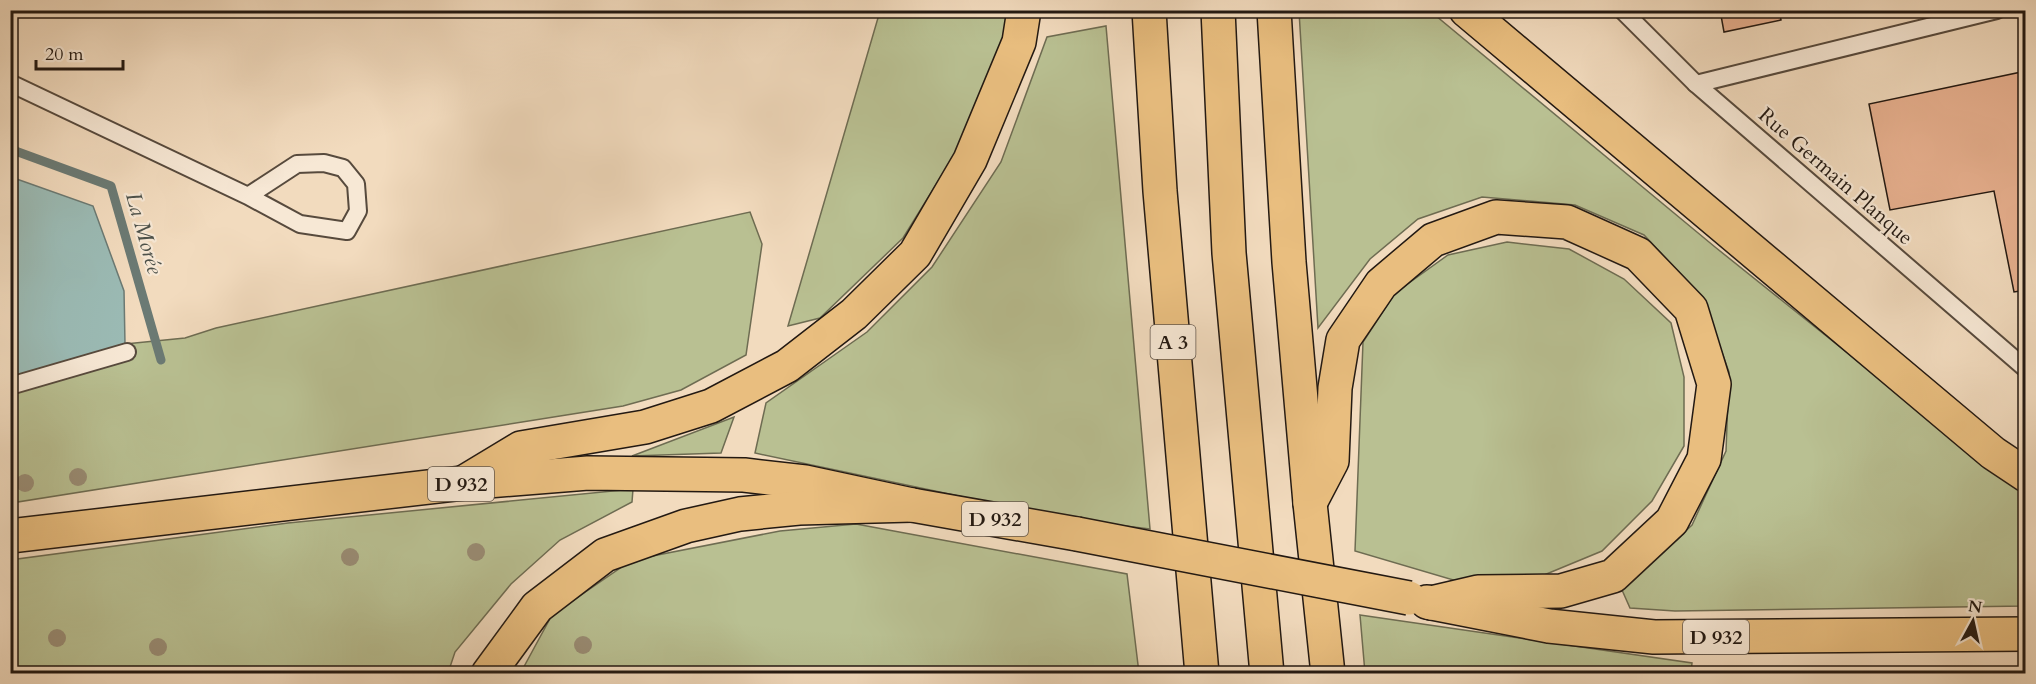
<svg xmlns="http://www.w3.org/2000/svg" width="2036" height="684" font-family="Cardo,serif">
	<style>
		.green { fill: #b9c092; stroke: #6e6c52; stroke-width: 1.5 }
		.water { fill: #9bbbb5; stroke: #6b7a74; stroke-width: 1.5 }
		.lines { fill: none; stroke-linecap: round; stroke-linejoin: round }
		.stream { stroke: #6b7a74; stroke-width: 9 }
		.building { fill: #e8b190; stroke: #231912; stroke-width: 1.5 }
		.service-casing { stroke: #574a3d; stroke-width: 20 }
		.primary-casing { stroke: #231912; stroke-width: 36 }
		.motorway-casing { stroke: #231912; stroke-width: 36 }
		.service { stroke: #f7e8d5; stroke-width: 16 }
		.primary { stroke: #e9be7f; stroke-width: 33 }
		.motorway { stroke: #e9be7f; stroke-width: 33 }
		.primary-bridge-casing { stroke: #231912; stroke-width: 36; stroke-linecap: butt }
		.primary-bridge { stroke: #e9be7f; stroke-width: 33 }
		.tree { fill: #998c74 }
		.labels { text-anchor: middle; stroke-width: 4.5; stroke-linejoin: round; paint-order: stroke }
		.shield { fill: #f7e8d5; stroke: #63574c; stroke-width: 1.5 }
		.shield-label { font-size: 20px; font-weight: bold; fill: #231912 }
		.street-label { font-size: 21px; fill: #231912; stroke: #f7e8d5 }
		.water-label { font-size: 22px; font-style: italic; fill: #4d524b; stroke: #f7e8d5 }
	</style>
	<rect width="100%" height="100%" fill="#f2dbbe"/>
	<filter id="stains"><feTurbulence type="fractalNoise" baseFrequency=".00333" numOctaves="4"/><feColorMatrix values="0 0 0 0 .2 0 0 0 0 .09 0 0 0 0 .02 0 0 0 .5 -.17"/></filter>
	<radialGradient id="worn" r=".72"><stop offset=".6" stop-color="#630" stop-opacity="0"/><stop offset="1" stop-color="#630" stop-opacity=".3"/></radialGradient>
	<g class="green">
		<polygon points="880,11 1008,11 1005,33 957,151 903,238 820,318 788,326"/>
		<polygon points="1299,11 1430,11 1715,247 2025,495 2025,606 1675,611 1630,608 1622,590 1692,525 1726,451 1729,372 1702,297 1644,235 1575,205 1482,197 1418,219 1370,259 1318,328"/>
		<polygon points="1106,26 1150,529 1068,519 755,453 766,403 867,332 932,267 1001,162 1047,37"/>
		<polygon points="750,212 762,244 746,355 681,390 623,406 560,416 11,503 11,378 125,344 185,338 216,328"/>
		<polygon points="1507,242 1569,249 1624,279 1671,323 1684,377 1684,446 1652,501 1602,551 1532,580 1477,587 1355,551 1363,342 1395,293 1448,255"/>
		<polygon points="734,417 721,453 632,456"/>
		<polygon points="633,489 632,502 560,540 511,584 455,652 448,673 11,673 10,560 288,523"/>
		<polygon points="856,524 1127,574 1139,673 520,674 552,615 632,560 780,531"/>
		<polygon points="1360,615 1692,663 1691,673 1365,673"/>
	</g>
	<polygon class="water" points="11,177 93,206 124,291 125,344 11,378"/>
	<g class="lines">
		<polyline class="stream" points="10,149 111,186 161,360"/>
	</g>
	<g class="building">
		<polygon points="1720,10 1779,10 1781,20 1724,32"/>
		<polygon points="2026,71 2026,290 2014,292 1994,191 1890,210 1869,104"/>
	</g>
	<g class="lines">
		<defs>
			<g id="service">
				<polyline points="1622,10 1696,84 2026,369"/>
				<polyline points="10,83 248,196 300,224 347,231 358,211 356,184 343,168 324,163 297,164 248,196"/>
				<polyline points="1696,84 1997,10"/>
				<polyline points="10,386 127,352"/>
			</g>
			<g id="primary">
				<polyline points="10,536 463,483 588,473 744,475 805,482 912,505 1077,534"/>
				<polyline points="1427,602 1549,626 1654,637 2026,634"/>
			</g>
			<g id="motorway">
				<polyline points="1149,10 1160,191 1202,674"/>
				<polyline points="1218,10 1229,253 1267,674"/>
				<polyline points="1274,10 1289,262 1310,503 1328,674"/>
				<polyline points="1466,10 1993,453 2026,475"/>
				<polyline points="463,483 521,448 645,427 711,406 787,366 854,314 915,254 970,160 1019,42 1024,10"/>
				<polyline points="1310,503 1332,461 1335,388 1343,340 1381,284 1433,240 1496,217 1567,222 1638,254 1691,309 1714,384 1704,459 1672,521 1613,576 1561,591 1478,592 1431,603"/>
				<polyline points="488,674 537,607 605,555 686,526 740,514 799,508 912,505"/>
			</g>
		</defs>
		<use href="#service" class="service-casing"/>
		<use href="#primary" class="primary-casing"/>
		<use href="#motorway" class="motorway-casing"/>
		<use href="#service" class="service"/>
		<use href="#primary" class="primary"/>
		<use href="#motorway" class="motorway"/>
		<defs>
			<polyline id="primary-bridge" points="1077,534 1409,598"/>
		</defs>
		<use href="#primary-bridge" class="primary-bridge-casing"/>
		<use href="#primary-bridge" class="primary-bridge"/>
	</g>
	<g class="tree">
		<circle cx="78" cy="477" r="9"/>
		<circle cx="25" cy="483" r="9"/>
		<circle cx="476" cy="552" r="9"/>
		<circle cx="350" cy="557" r="9"/>
		<circle cx="57" cy="638" r="9"/>
		<circle cx="583" cy="645" r="9"/>
		<circle cx="158" cy="647" r="9"/>
	</g>
	<g class="labels">
		<g class="shield">
			<rect x="1150.5" y="325" width="45" height="34" rx="4.5"/>
			<rect x="428" y="467" width="66" height="34" rx="4.5"/>
			<rect x="962" y="502" width="66" height="34" rx="4.5"/>
			<rect x="1683" y="620" width="66" height="34" rx="4.5"/>
		</g>
		<g class="shield-label">
			<text x="1173" y="349">A 3</text>
			<text x="461" y="491">D 932</text>
			<text x="995" y="526">D 932</text>
			<text x="1716" y="644">D 932</text>
		</g>
		<g class="street-label">
			<text transform="translate(1836 176) rotate(41)" y="7">Rue Germain Planque</text>
		</g>
		<g class="water-label">
			<text transform="translate(145 233) rotate(74)" y="8">La Morée</text>
		</g>
	</g>
	<rect width="2036" height="684" fill="none" stroke="#f2dbbe" stroke-width="36"/>
	<rect x="12" y="12" width="2012" height="660" fill="none" stroke="#231912" stroke-width="3"/>
	<rect x="18" y="18" width="2000" height="648" fill="none" stroke="#231912" stroke-width="1.5"/>
	<g transform="translate(1973 621) rotate(8)" stroke="#f7e8d5" stroke-width="4.5" paint-order="stroke">
	<path d="M0-4.5L10 22L0 15L-10 22Z" fill="#231912"/>
	<text y="-9" font-size="16" font-weight="bold" text-anchor="middle" fill="#231912">N</text>
	</g>
	<path d="M36 60v9h87v-9" fill="none" stroke="#231912" stroke-width="3"/>
	<text x="45" y="60" font-size="18" fill="#231912" stroke="#f7e8d5" stroke-width="4.5" paint-order="stroke">20 m</text>
	<rect width="100%" height="100%" filter="url(#stains)"/>
	<rect width="100%" height="100%" fill="url(#worn)"/>
</svg>
